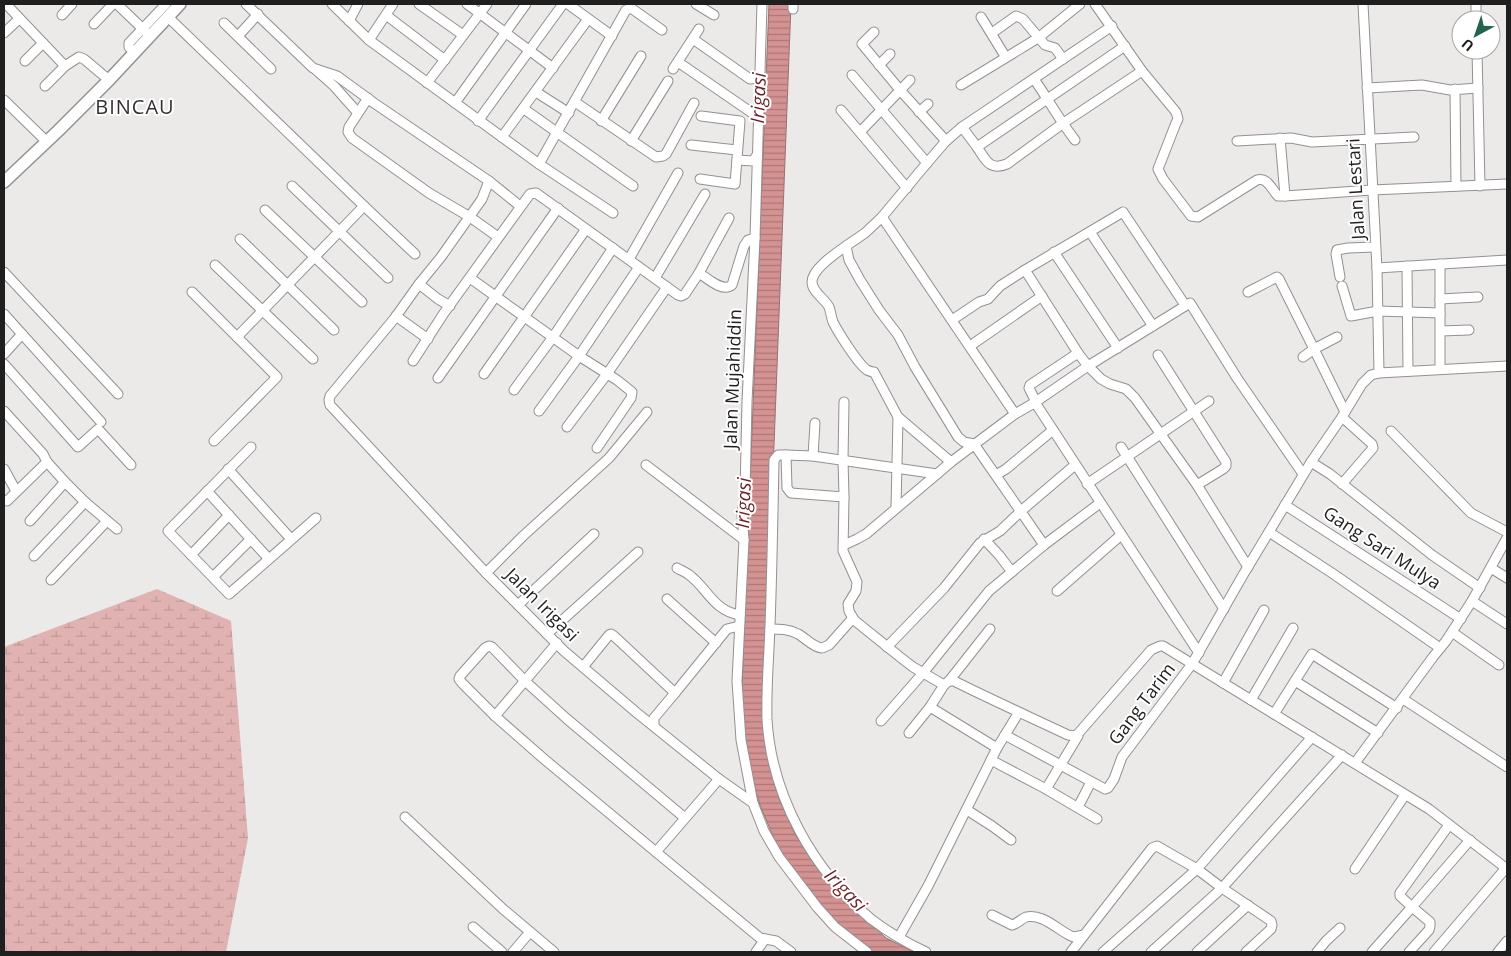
<svg xmlns="http://www.w3.org/2000/svg" width="1511" height="956" font-family="'Open Sans',sans-serif">
	<style>
		.wetland { fill: url(#wetland-marsh) }
		.water { fill: url(#water-rules); stroke: #9e7070 }
		.lines { fill: none; stroke-linecap: round; stroke-linejoin: round }
		.minor-casing { stroke: #949090; stroke-width: 11 }
		.major-casing { stroke: #949090; stroke-width: 14 }
		.minor { stroke: #fff; stroke-width: 9 }
		.major { stroke: #fff; stroke-width: 11 }
		.labels { text-anchor: middle; stroke-width: 4; stroke-linejoin: round; paint-order: stroke }
		.street-label { font-size: 18px; fill: #201f1f; stroke: #fff }
		.water-label { font-size: 19px; font-style: italic; fill: #6d1f26; stroke: #fff }
		.quarter-label { font-size: 20px; letter-spacing: 1px; fill: #333030; stroke: #fff }
	</style>
	<defs>
		<pattern id="wetland-marsh" width="20" height="14" patternUnits="userSpaceOnUse" patternTransform="scale(1.25)"><rect width="20" height="14" fill="#e0b2b1"/><path d="M1 5h8M5 5V1M11 12h8M15 12V8" fill="none" stroke="#c09998"/></pattern>
		<pattern id="water-rules" width="6" height="5" patternUnits="userSpaceOnUse" patternTransform="scale(1.25)"><rect width="6" height="5" fill="#d49292"/><path d="M0 2.5h6" fill="none" stroke="#ac7777"/></pattern>
	</defs>
	<rect width="100%" height="100%" fill="#ece9e9"/>
	<polygon class="wetland" points="157,589 231,621 248,838 226,952 4,952 4,647"/>
	<polygon class="water" points="769,4 791,4 769,575 768,756 779,798 795,834 817,868 845,900 886,938 914,952 872,952 868,950 833,921 799,880 775,841 760,805 750,772 745,740 742,699 743,657"/>
	<g class="lines">
		<defs>
			<g id="minor">
				<polyline points="6,4 65,66 79,57 84,59 109,80"/>
				<polyline points="117,4 146,32"/>
				<polyline points="246,4 313,68 337,76 374,103 489,181 482,199 441,257 419,284 394,319 330,396 329,400 330,405 486,573"/>
				<polyline points="332,4 369,40 539,164 613,213"/>
				<polyline points="419,4 463,35"/>
				<polyline points="467,4 553,68"/>
				<polyline points="568,4 612,36"/>
				<polyline points="696,4 714,15"/>
				<polyline points="762,4 755,238 747,402 745,493 742,514 744,540 737,681 741,740 753,803 764,831 779,857 817,907 835,927 867,952"/>
				<path d="M1095,4L1142,71L1176,112L1178,119L1176,123L1158,169L1163,179L1191,216L1198,217L1257,180C1268,177 1271,189 1278,196H1285L1372,190L1507,184"/>
				<polyline points="1363,4 1377,268 1379,373"/>
				<polyline points="1476,4 1476,20"/>
				<polyline points="793,9 793,4"/>
				<polyline points="62,15 72,4"/>
				<polyline points="386,15 445,60"/>
				<polyline points="168,17 364,206 237,337"/>
				<polyline points="981,17 1005,56"/>
				<polyline points="349,21 358,4"/>
				<polyline points="224,23 271,69"/>
				<polyline points="94,24 113,4"/>
				<polyline points="874,32 862,44 900,90 946,141"/>
				<polyline points="4,33 19,19"/>
				<polyline points="992,33 1016,16 1023,19 1045,45 1055,48 1063,59"/>
				<polyline points="238,36 258,14"/>
				<polyline points="693,39 750,79 759,78"/>
				<polyline points="369,40 393,4"/>
				<polyline points="1477,50 1480,186"/>
				<polyline points="134,52 129,47 129,43 166,4"/>
				<polyline points="25,61 43,43"/>
				<polyline points="678,62 758,117"/>
				<polyline points="879,65 890,54"/>
				<polyline points="673,69 699,29"/>
				<polyline points="316,70 334,86 358,113"/>
				<polyline points="852,75 927,163"/>
				<path d="M1034,79C1048,99 1060,121 1075,140"/>
				<polyline points="427,83 487,4"/>
				<polyline points="961,85 1038,38 1080,4"/>
				<polyline points="45,86 65,66"/>
				<polyline points="1367,88 1422,85 1450,90 1478,88"/>
				<polyline points="1455,89 1456,186"/>
				<polyline points="536,92 569,113"/>
				<polyline points="368,98 349,127 348,132 352,138 429,193 470,217 498,237"/>
				<polyline points="4,100 46,141"/>
				<polyline points="575,102 656,157 663,156 666,154 694,103"/>
				<polyline points="455,103 526,4"/>
				<polyline points="524,109 633,186"/>
				<polyline points="841,110 907,188"/>
				<polyline points="919,112 928,104"/>
				<polyline points="478,121 563,4"/>
				<polyline points="601,121 641,56"/>
				<polyline points="962,127 977,147 1125,46"/>
				<polyline points="860,132 910,80"/>
				<polyline points="502,137 588,19"/>
				<polyline points="1280,138 1285,196"/>
				<polyline points="631,141 668,81"/>
				<polyline points="1237,141 1291,138 1312,142 1414,137"/>
				<polyline points="691,145 737,150"/>
				<path d="M977,147C986,160 989,171 1007,164L1062,124L1142,71"/>
				<polyline points="737,160 753,161 757,155"/>
				<polyline points="539,164 626,10 631,8 662,30"/>
				<polyline points="700,179 735,184 740,121 701,116"/>
				<polyline points="489,181 520,206"/>
				<polyline points="292,186 388,278"/>
				<polyline points="364,206 415,254"/>
				<polyline points="265,210 362,302"/>
				<polyline points="882,217 1015,414"/>
				<polyline points="1090,232 1153,326"/>
				<polyline points="240,239 334,330"/>
				<path d="M846,246C836,253 812,269 812,282C812,292 825,299 829,307C831,312 831,317 833,322C838,332 858,364 867,370C869,371 872,372 874,372L898,417L951,462"/>
				<polyline points="1054,252 1118,348"/>
				<polyline points="629,259 678,173"/>
				<polyline points="215,265 313,359"/>
				<polyline points="1407,266 1408,371"/>
				<polyline points="1377,268 1507,260"/>
				<polyline points="1025,270 1078,353"/>
				<polyline points="4,272 118,394"/>
				<polyline points="699,273 729,218"/>
				<polyline points="1340,277 1336,254 1337,250 1348,248 1375,247"/>
				<polyline points="470,278 579,356 617,380 632,392 631,398 597,448"/>
				<polyline points="655,278 705,194"/>
				<polyline points="419,284 438,299 450,306"/>
				<polyline points="1342,286 1351,316 1378,311 1440,313"/>
				<polyline points="192,292 277,377 214,441"/>
				<polyline points="1248,292 1277,277 1279,279 1314,349 1337,337"/>
				<polyline points="1440,299 1478,297"/>
				<polyline points="4,314 101,422"/>
				<polyline points="396,316 428,339"/>
				<polyline points="952,320 979,302 988,299 1000,286 1025,270 1123,212 1185,305"/>
				<polyline points="1441,331 1469,330"/>
				<polyline points="970,346 1042,296"/>
				<polyline points="4,354 22,334"/>
				<polyline points="1158,355 1226,462 1226,466 1223,469 1197,485"/>
				<polyline points="1303,357 1314,349 1345,412"/>
				<path d="M413,361L444,313L530,194L536,193L678,295L681,296L685,294L699,273C707,278 723,293 732,285L744,246L748,240L755,238"/>
				<polyline points="4,364 78,447 98,429 131,465"/>
				<polyline points="1440,369 1440,264"/>
				<polyline points="484,374 586,229"/>
				<polyline points="438,378 558,208"/>
				<polyline points="514,390 553,337 613,248"/>
				<polyline points="1036,402 1029,388 1030,385 1078,353 1088,366 1101,379 1110,384 1126,389 1135,398 1197,485 1248,567"/>
				<polyline points="1034,403 1088,366 1190,303 1237,378 1303,474"/>
				<polyline points="4,411 43,454 47,462 65,482 85,502 117,529"/>
				<polyline points="539,411 579,356 639,267"/>
				<polyline points="647,412 609,458 523,536 486,573 564,651 637,713 719,779 753,803"/>
				<polyline points="815,423 813,456 937,474 951,462 1015,414 1034,403 1038,407 1199,653"/>
				<polyline points="567,427 607,374 667,287"/>
				<polyline points="1391,431 1471,513 1507,532"/>
				<polyline points="251,447 168,531 229,594 316,518"/>
				<polyline points="1121,447 1224,609"/>
				<path d="M786,455H778L774,460C773,515 772,570 770,626C769,657 766,688 767,720C772,797 813,870 871,919C888,932 907,943 926,952"/>
				<polyline points="813,456 786,455 787,488 791,493 844,497 843,460 844,402"/>
				<polyline points="1311,462 1330,474 1432,555 1480,588"/>
				<polyline points="646,465 744,540"/>
				<polyline points="4,469 16,491"/>
				<polyline points="228,469 291,539"/>
				<polyline points="996,475 1006,469 1053,430"/>
				<polyline points="1087,484 1209,401"/>
				<polyline points="1342,484 1373,448 1372,444 1342,417"/>
				<polyline points="207,491 268,558"/>
				<polyline points="844,497 843,551 857,582 856,591 848,604 849,611 854,620 900,657 913,667 944,685"/>
				<polyline points="7,501 47,462"/>
				<polyline points="1285,505 1461,619"/>
				<polyline points="896,508 898,417"/>
				<polyline points="30,521 65,482"/>
				<polyline points="1269,532 1332,573 1440,648"/>
				<polyline points="984,539 999,555 1012,572"/>
				<polyline points="844,545 857,539 866,534 937,474"/>
				<polyline points="1044,545 974,444 964,442 958,437 915,367 898,335 879,310 860,280 849,260 846,246 865,233 882,217 927,163 946,141 962,127 1112,26"/>
				<polyline points="191,555 229,515"/>
				<polyline points="34,556 85,502"/>
				<path d="M677,568C680,570 684,571 688,574C707,587 713,611 740,615"/>
				<polyline points="1491,568 1507,578"/>
				<polyline points="213,577 251,539"/>
				<polyline points="51,580 107,521"/>
				<polyline points="1057,591 1121,535"/>
				<polyline points="667,599 716,643"/>
				<polyline points="1472,601 1507,624"/>
				<polyline points="518,605 594,534"/>
				<path d="M770,629C780,629 789,629 798,634C806,638 812,647 822,648L829,645L853,618"/>
				<polyline points="1452,632 1499,665"/>
				<polyline points="547,634 638,552"/>
				<polyline points="887,647 944,588 980,543 1000,531 1021,511 1075,465"/>
				<polyline points="583,667 609,635 611,634 614,636 675,693 654,718 654,726"/>
				<polyline points="949,681 990,629"/>
				<polyline points="1295,681 1378,733"/>
				<polyline points="1223,683 1264,610"/>
				<polyline points="675,693 727,629 739,626"/>
				<polyline points="1403,699 1507,767"/>
				<polyline points="1251,700 1293,628"/>
				<path d="M1019,712L997,748L930,707L944,685L949,681H954C992,700 1030,717 1068,735L1076,736L1151,650L1160,646H1163L1429,809L1507,869"/>
				<polyline points="1274,714 1312,654 1397,708"/>
				<polyline points="495,716 557,643"/>
				<polyline points="881,721 923,673 989,591 1044,545 1100,503"/>
				<polyline points="909,733 930,707"/>
				<polyline points="1005,735 1105,789 1108,788 1114,779 1122,757 1192,664 1243,575 1311,462 1342,417 1362,384 1371,375 1379,373 1507,366"/>
				<polyline points="991,760 1046,789 1097,819"/>
				<polyline points="1355,763 1433,657 1446,641 1472,601 1507,538"/>
				<polyline points="1046,789 1078,736"/>
				<polyline points="1078,807 1091,782"/>
				<polyline points="967,810 992,826 1011,840"/>
				<polyline points="405,817 503,909 554,952"/>
				<polyline points="685,818 567,719 525,681 492,647 489,646 485,648 460,676 459,679 462,683 495,716 544,759 656,852 719,779"/>
				<polyline points="1449,825 1400,893 1400,896 1412,907 1470,840"/>
				<polyline points="656,852 760,938 776,941 791,952"/>
				<polyline points="1355,869 1405,795"/>
				<path d="M992,915L1012,925C1017,924 1021,919 1026,917C1042,913 1058,930 1071,936L1074,937L1084,935"/>
				<polyline points="473,927 502,952"/>
				<polyline points="899,937 928,886 997,748"/>
				<polyline points="513,952 530,932"/>
				<polyline points="756,952 765,939"/>
				<polyline points="1071,952 1152,848 1157,846 1197,869 1222,888 1271,921 1272,925 1271,929 1246,952"/>
				<polyline points="1103,952 1197,869 1312,737"/>
				<polyline points="1151,952 1222,888 1342,755"/>
				<polyline points="1197,952 1248,905"/>
				<polyline points="1317,952 1326,941 1340,928"/>
				<polyline points="1372,952 1412,907 1430,922 1430,926 1429,930 1409,952"/>
				<polyline points="1434,952 1506,868"/>
				<polyline points="1498,952 1507,941"/>
			</g>
			<polyline id="major" points="4,182 58,131 109,80 180,4"/>
		</defs>
		<use href="#minor" class="minor-casing"/>
		<use href="#major" class="major-casing"/>
		<use href="#minor" class="minor"/>
		<use href="#major" class="major"/>
	</g>
	<g class="labels">
		<g class="street-label">
			<text transform="translate(1356 189) rotate(-93)" y="6">Jalan Lestari</text>
			<text transform="translate(733 379) rotate(-88)" y="6">Jalan Mujahiddin</text>
			<text transform="translate(1382 548) rotate(33)" y="6">Gang Sari Mulya</text>
			<text transform="translate(542 605) rotate(45)" y="6">Jalan Irigasi</text>
			<text transform="translate(1142 704) rotate(-53)" y="6">Gang Tarim</text>
		</g>
		<g class="water-label">
			<text transform="translate(758 98) rotate(-88)" y="7">Irigasi</text>
			<text transform="translate(743 503) rotate(-88)" y="7">Irigasi</text>
			<text transform="translate(846 890) rotate(46)" y="7">Irigasi</text>
		</g>
		<g class="quarter-label">
			<text x="135" y="114">BINCAU</text>
		</g>
	</g>
	<rect width="1511" height="956" fill="none" stroke="#201f1f" stroke-width="10"/>
	<g transform="translate(1476 35) rotate(220)"><circle r="24" fill="#ffffff" stroke="#a6a5a5"/>
	<path d="M0-4L9 19L0 12L-9 19Z" fill="#246350"/>
	<text y="-8" font-size="14" font-weight="bold" text-anchor="middle" fill="#201f1f">U</text>
	</g>
</svg>
